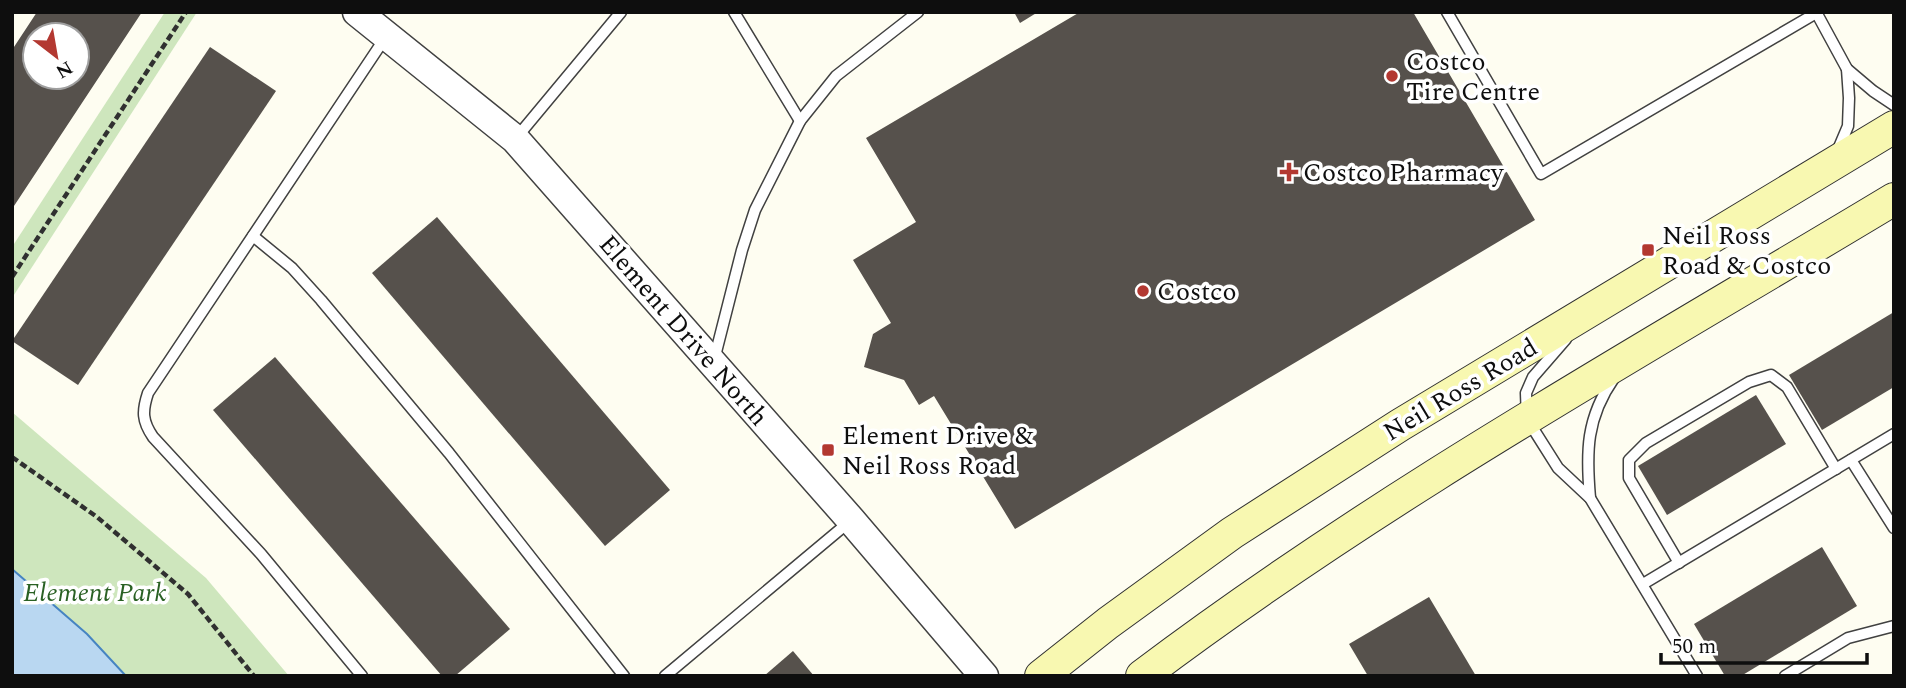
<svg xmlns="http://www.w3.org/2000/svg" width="1906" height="688" font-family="Spectral,serif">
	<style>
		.green { fill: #cee6bd }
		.water { fill: #b9d7f1; stroke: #4684c2; stroke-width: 2 }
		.building { fill: #56514c; fill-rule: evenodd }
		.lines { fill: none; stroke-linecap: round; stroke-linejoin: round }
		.service-casing { stroke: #414141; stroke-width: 13 }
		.tertiary-casing { stroke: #414141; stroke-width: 31 }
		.secondary-casing { stroke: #303030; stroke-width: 34 }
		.path { stroke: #303030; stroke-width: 4.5; stroke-dasharray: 7 3.5; stroke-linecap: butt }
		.service { stroke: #fff; stroke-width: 10 }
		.tertiary { stroke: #fff; stroke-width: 28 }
		.secondary { stroke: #f8f8b1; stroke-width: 32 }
		.poi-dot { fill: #b33831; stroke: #fff; stroke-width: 2.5 }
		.labels { text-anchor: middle; stroke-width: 7; stroke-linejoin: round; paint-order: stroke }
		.poi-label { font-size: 26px; fill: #0e0e0e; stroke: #fff; text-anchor: start }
		.street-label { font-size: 26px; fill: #0e0e0e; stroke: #fff }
		.park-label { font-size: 26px; font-style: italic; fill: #2a6124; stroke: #fff }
	</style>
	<rect width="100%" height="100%" fill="#fefdf1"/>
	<g class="green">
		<polygon points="165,12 197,12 12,298 12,247"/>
		<polygon points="12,412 206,578 289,676 12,676"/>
	</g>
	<polygon class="water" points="12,569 87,634 126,676 12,676"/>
	<g class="building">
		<path d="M37,12H142L12,209V50ZM35,35H77V77H35Z"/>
		<polygon points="1014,12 1038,12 1020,23"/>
		<polygon points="1080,12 1413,12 1535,220 1015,529 934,396 919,405 904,380 864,367 873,334 891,323 853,260 916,222 866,138"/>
		<polygon points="210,47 276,91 78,385 12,341"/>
		<polygon points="437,217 670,490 605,546 372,273"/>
		<polygon points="1894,312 1894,387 1822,430 1789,375"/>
		<polygon points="275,357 510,629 455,676 442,676 213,410"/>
		<polygon points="1756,395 1786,444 1667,515 1638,466"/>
		<polygon points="1822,547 1857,606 1741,676 1725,676 1694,624"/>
		<polygon points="1429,597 1476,676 1368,676 1349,644"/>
		<polygon points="793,651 814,676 764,676"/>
	</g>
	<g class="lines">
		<defs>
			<g id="service">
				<polyline points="734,12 800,121"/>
				<polyline points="1447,12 1541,174 1818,12"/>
				<polyline points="1816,12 1847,69 1873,91 1894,105"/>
				<polyline points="517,137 621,12"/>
				<polyline points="1837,152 1848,126 1849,98 1847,69"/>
				<polyline points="253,236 292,268 321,300 449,453 624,676"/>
				<polyline points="1566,339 1533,377 1526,393 1527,419 1558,468 1590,498 1697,676"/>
				<polyline points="714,360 742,250 755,210 800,121 836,76 918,12"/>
				<polyline points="1851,460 1894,528"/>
				<path d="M1590,498C1586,452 1586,418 1614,378"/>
				<polyline points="1679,563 1629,478 1629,460 1646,443 1749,382 1771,375 1787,387 1836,469"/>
				<polyline points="1643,584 1894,434"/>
				<path d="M362,676L261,554L153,437C142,421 142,411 148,393L385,38"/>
				<polyline points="665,676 849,522"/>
				<polyline points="1785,676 1848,638 1894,626"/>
			</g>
			<polyline id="tertiary" points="357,12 515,139 851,520 984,676"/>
			<g id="secondary">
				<polyline points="1041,676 1108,623 1232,533 1400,425 1894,127"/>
				<path d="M1142,676C1379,497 1640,352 1894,199"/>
			</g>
		</defs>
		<use href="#service" class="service-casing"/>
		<use href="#tertiary" class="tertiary-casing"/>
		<use href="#secondary" class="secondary-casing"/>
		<g class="path">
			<polyline points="12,277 186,12"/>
			<polyline points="12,457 97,517 188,594 254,676"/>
		</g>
		<use href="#service" class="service"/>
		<use href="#tertiary" class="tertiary"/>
		<use href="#secondary" class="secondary"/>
	</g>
	<g class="poi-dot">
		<circle cx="1392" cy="76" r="7"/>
		<path d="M1285.5 161.5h7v7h7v7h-7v7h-7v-7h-7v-7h7z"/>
		<rect x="1641" y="243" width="14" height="14" rx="3.5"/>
		<circle cx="1143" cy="291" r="7"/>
		<rect x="821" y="443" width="14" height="14" rx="3.5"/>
	</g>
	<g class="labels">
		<g class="poi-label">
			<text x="1406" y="70">Costco<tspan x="1406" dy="30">Tire Centre</tspan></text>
			<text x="1303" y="181">Costco Pharmacy</text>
			<text x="1662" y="244">Neil Ross<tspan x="1662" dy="30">Road &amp; Costco</tspan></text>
			<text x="1157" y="300">Costco</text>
			<text x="842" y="444">Element Drive &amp;<tspan x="842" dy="30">Neil Ross Road</tspan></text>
		</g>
		<g class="street-label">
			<text transform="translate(684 330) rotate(49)" y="9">Element Drive North</text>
			<text transform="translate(1460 389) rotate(-31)" y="9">Neil Ross Road</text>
		</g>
		<g class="park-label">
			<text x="95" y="601">Element Park</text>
		</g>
	</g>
	<rect width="1906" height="688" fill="none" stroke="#0e0e0e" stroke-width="28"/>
	<g transform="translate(56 56) rotate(149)"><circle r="33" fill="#ffffff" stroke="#9f9f9f" stroke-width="2"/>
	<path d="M0-5L12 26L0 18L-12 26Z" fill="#b33831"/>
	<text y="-10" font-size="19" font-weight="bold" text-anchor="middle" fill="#0e0e0e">N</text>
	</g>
	<path d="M1661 653v10h206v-10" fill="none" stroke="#0e0e0e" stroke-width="3.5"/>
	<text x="1672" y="653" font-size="21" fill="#0e0e0e" stroke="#ffffff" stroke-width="5" paint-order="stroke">50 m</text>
</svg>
